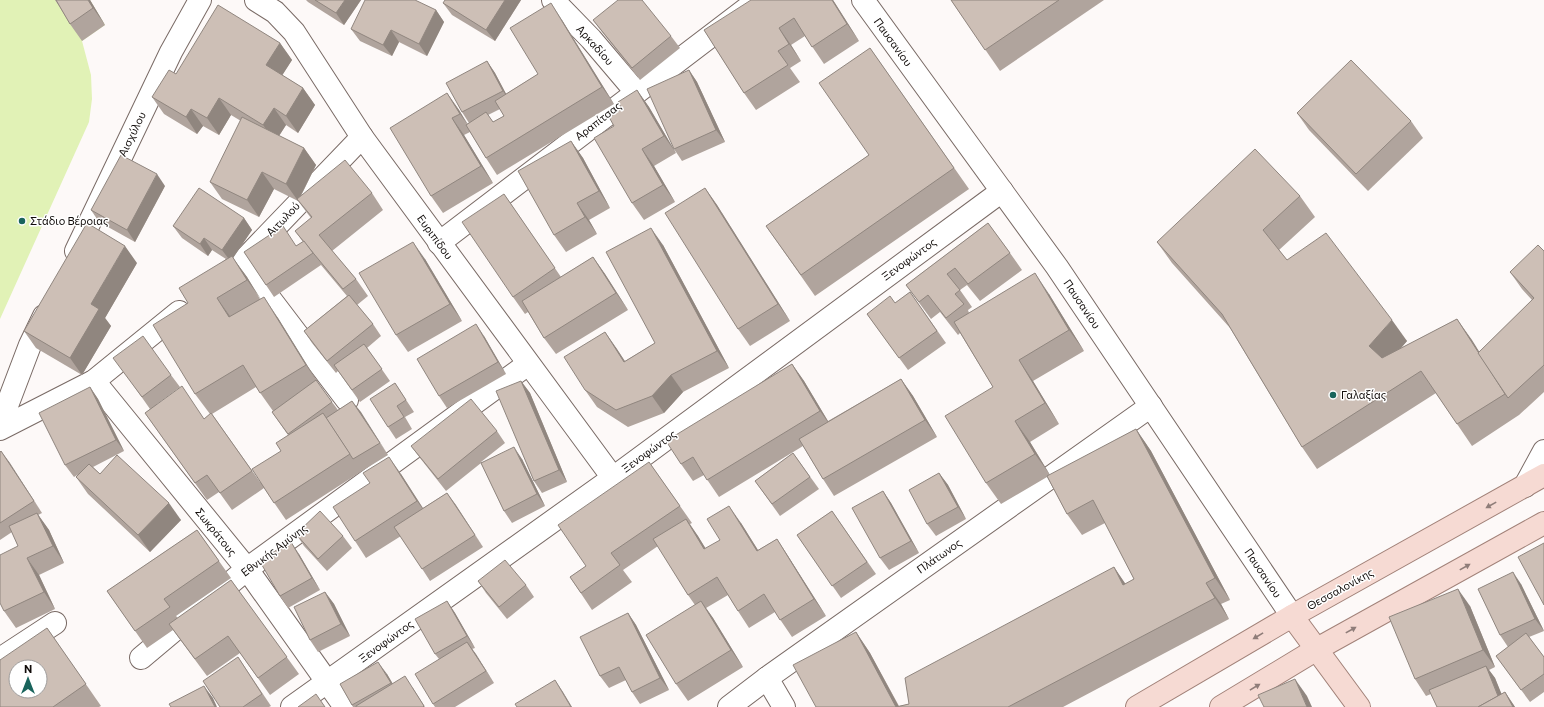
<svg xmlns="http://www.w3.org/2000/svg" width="1544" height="707" font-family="Commissioner,sans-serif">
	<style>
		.pitch { fill: #e1f2b6 }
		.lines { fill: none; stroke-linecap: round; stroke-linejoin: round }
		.street-casing { stroke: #796a65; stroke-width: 24 }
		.secondary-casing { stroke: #796a65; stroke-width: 24 }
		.primary-casing { stroke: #a28279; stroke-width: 24 }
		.street { stroke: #fff; stroke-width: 22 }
		.secondary { stroke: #fff; stroke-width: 22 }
		.primary { stroke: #f6dad3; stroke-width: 22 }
		.wall { fill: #b0a49d; fill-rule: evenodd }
		.shaded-wall { fill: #90867f }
		.building { fill: #cdbfb6; stroke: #90867f; fill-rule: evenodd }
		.oneway { fill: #8f7d79 }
		.poi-dot { fill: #19645c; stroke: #fff; stroke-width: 1.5 }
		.labels { text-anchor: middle; stroke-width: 3; stroke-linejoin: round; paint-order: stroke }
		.street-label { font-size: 11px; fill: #110c0a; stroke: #fff }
		.poi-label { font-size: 11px; fill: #110c0a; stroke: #fff; text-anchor: start }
	</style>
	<rect width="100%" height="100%" fill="#fdf9f8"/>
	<polygon class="pitch" points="0,0 90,0 105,25 82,41 91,75 92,99 89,122 0,319"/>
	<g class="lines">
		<defs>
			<g id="street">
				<polyline points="256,0 275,12 294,32 362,137 613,478"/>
				<polyline points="553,0 591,39 636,92"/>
				<polyline points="439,243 758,0"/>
				<polyline points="76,251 171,52 200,0"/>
				<polyline points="242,262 347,400"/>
				<polyline points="215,283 242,262 362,137"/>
				<polyline points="94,381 247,569 345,707"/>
				<polyline points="0,424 30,345 44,316"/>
				<polyline points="0,429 94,381 179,312"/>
				<polyline points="141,658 247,569 528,364"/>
				<polyline points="0,659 55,623"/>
				<polyline points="767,678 784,707"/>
				<polyline points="292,707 613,478 1002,191"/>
				<polyline points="729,707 767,678 1151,406"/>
			</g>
			<g id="secondary">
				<polyline points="863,0 1057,267 1292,616"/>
				<polyline points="1525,486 1544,451"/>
			</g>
			<g id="primary">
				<polyline points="1292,616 1359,707"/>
				<polyline points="1137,707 1292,616 1544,475"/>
				<polyline points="1221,707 1317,649 1544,523"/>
			</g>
		</defs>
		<use href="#street" class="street-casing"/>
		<use href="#secondary" class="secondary-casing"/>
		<use href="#primary" class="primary-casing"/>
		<use href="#street" class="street"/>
		<use href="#secondary" class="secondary"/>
		<use href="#primary" class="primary"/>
	</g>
	<g class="wall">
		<polygon points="55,0 90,0 105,25 82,41 70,24 59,6"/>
		<polygon points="306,0 361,0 344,25 308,2"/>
		<polygon points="521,0 495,41 452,15 443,3"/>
		<polygon points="833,0 859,41 824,64 805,36 791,45 801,61 790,68 800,82 756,110 744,93 704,30"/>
		<polygon points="951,0 1104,0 1000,71"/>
		<polygon points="436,10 444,22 427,56 399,42 392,56 360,41 351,29"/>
		<path d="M562,20L614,104L497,175L486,158L470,132L464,135L493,183L443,213L431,196L447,93L459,110L467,124L469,123L462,112L487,61L495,73L506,94L538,74ZM500,109L504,116L493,122L488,115Z"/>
		<polygon points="593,20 671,36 680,48 640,80 602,32"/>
		<polygon points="280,43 292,60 282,75 303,88 315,105 298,133 286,125 279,136 304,148 316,165 301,196 372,193 383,210 332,251 356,279 368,296 357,305 373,324 381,336 367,348 390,381 360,402 338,371 336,373 312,343 304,331 347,296 321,265 274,297 244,252 296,246 303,242 295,231 311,218 298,201 274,189 259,217 222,199 210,182 241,121 231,115 219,135 203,126 197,134 164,114 152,97 176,74"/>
		<polygon points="870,48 969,189 815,296 766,226 869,155"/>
		<polygon points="689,70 697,82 725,142 682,161 674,149"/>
		<polygon points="637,90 649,107 676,153 654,166 675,202 644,220 632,203 614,126 622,109"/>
		<polygon points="1297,113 1411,121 1423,138 1368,191 1309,130"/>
		<polygon points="571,141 583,158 610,208 589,220 597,234 566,252 554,235"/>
		<polygon points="165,186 135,242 99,222 91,210"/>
		<polygon points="705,188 717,205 790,321 750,346 738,329"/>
		<polygon points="504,194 561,277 593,257 605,274 628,310 556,354 544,338 528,312 525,314 513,297"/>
		<polygon points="1300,196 1315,217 1279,250 1287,260 1407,341 1400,349 1457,319 1479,352 1532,300 1522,289 1510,272 1544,251 1544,392 1519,415 1472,446 1436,393 1317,469 1302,447 1230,328 1172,263 1157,242"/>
		<path d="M244,218L252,230L233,258L247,277L260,299L278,318L320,386L338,410L352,401L388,455L362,471L286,520L264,488L232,510L219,492L207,500L145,413L150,409L122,369L171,375L180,387L157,404L204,419L210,414L195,394L188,303L226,259L212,250L208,256L182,238L173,226ZM256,387L273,411L272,412L288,435L281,451L260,482L212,414Z"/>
		<polygon points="988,223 1010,253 1022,270 980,301 967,285 960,290 972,307 968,310 969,313 1049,294 1084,351 1033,381 1059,424 1030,442 1050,475 1136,429 1151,451 1230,600 1221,604 1229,619 1063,707 816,707 856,632 870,653 899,706 909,704 1114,567 1125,584 1134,579 1105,523 1082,535 1067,514 1047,477 1001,504 986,483 993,387 960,333 958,335 940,312 931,319 906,285"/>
		<polygon points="663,245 729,368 683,392 664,413 628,427 597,407 585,390 605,332 625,361 655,343"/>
		<polygon points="425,259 462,321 408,352 396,335"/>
		<polygon points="137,263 105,318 111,326 82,375 36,348 24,331"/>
		<polygon points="910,292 946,343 908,370 867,314 895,303"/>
		<polygon points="484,336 506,374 447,408 439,396"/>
		<polygon points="792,364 804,381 828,421 901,379 913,396 937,437 834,496 823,479 803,446 719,497 704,475 693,481 681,464"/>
		<polygon points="521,381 530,393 567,482 542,493 534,481"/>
		<polygon points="395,383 414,412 405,417 412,429 396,439 388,427"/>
		<polygon points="90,387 98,399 124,451 93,467 100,474 181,520 150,552 88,494 76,477 79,474 74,477 65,465"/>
		<polygon points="497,431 505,443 481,462 522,459 545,506 512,523 504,511 481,463 446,491 420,458 411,446"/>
		<polygon points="1,451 42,513 38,515 49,530 64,563 39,575 55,609 16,628 4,611 18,546 12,532 0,540 0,452"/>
		<polygon points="793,453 819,489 780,516 755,481"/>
		<polygon points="649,462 692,523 690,524 706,549 720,540 741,523 758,550 777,539 788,556 826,616 792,637 775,612 749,628 738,611 728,595 706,608 713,618 743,667 688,701 676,684 695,605 688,595 658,546 623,570 632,582 592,610 570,577 586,566"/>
		<polygon points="939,473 948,485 966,519 936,536 927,524"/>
		<polygon points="401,474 423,508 447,493 483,547 430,581 401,536 366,558 355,541"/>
		<polygon points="883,491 891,503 919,553 889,570 880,558"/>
		<polygon points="832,511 876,574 841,598 797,535"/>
		<polygon points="197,530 231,578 176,616 178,618 231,580 299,674 270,695 240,653 207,676 173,630 147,648 107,591"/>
		<polygon points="296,534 343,536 352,548 327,571 304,546"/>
		<polygon points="299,554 320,590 288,608 280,596"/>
		<polygon points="478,581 526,585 534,597 507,619 486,593"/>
		<polygon points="1521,584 1544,631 1529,637 1544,657 1544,692 1530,702 1496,656 1508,647 1500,635"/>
		<polygon points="325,592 334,604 350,636 318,652 310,640"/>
		<polygon points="447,601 455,613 475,648 472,649 494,683 455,707 435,707 433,704 439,659 435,654"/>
		<polygon points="1470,606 1495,667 1489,670 1495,678 1501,694 1505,692 1515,707 1437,707 1431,694 1426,696 1415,679"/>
		<polygon points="628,613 636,625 669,690 640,704 632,692 626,680 609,688 600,676"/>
		<polygon points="47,628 101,706 99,707 0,707"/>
		<polygon points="238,657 271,706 269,707 220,707"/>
		<polygon points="387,674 393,684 413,688 425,707 353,707 340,684"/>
	</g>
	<g class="shaded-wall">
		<polygon points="88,0 90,0 105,25 93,8"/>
		<polygon points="345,0 361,0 344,25 336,13"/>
		<polygon points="505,0 521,0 495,41 486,30"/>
		<polygon points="832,0 833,0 859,41 847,24"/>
		<polygon points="551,3 562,20 614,104 602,87"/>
		<polygon points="436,10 444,22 427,56 419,44"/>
		<polygon points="779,28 791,45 801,61 789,44"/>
		<polygon points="391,30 399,42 392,56 383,45"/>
		<polygon points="280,43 292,60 278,82 266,65"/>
		<polygon points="487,61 495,73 511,103 503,91"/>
		<polygon points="689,70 697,82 725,142 716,130"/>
		<polygon points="303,88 315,105 298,133 286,116"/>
		<polygon points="637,90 649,107 676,153 664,136"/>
		<polygon points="447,93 459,110 472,131 460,114"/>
		<polygon points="219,98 231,115 219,135 207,118"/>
		<polygon points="274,108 286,125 275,142 263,125"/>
		<polygon points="191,109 203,126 197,134 186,117"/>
		<polygon points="452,118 464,135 493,183 481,166"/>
		<polygon points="571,141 583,158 610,208 599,191"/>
		<polygon points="304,148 316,165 298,201 286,184"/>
		<polygon points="642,149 654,166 675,202 663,185"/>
		<polygon points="262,172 274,189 259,217 247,200"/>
		<polygon points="157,174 165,186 135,242 127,230"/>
		<polygon points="705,188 717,205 790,321 778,304"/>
		<polygon points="577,203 589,220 597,234 585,217"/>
		<polygon points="244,218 252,230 233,258 247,277 262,301 247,280 231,262 222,250"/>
		<polygon points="651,228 663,245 729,368 717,351"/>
		<polygon points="204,238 212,250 208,256 200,244"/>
		<polygon points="413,242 425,259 462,321 450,304"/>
		<polygon points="125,246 137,263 105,318 111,326 82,375 70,358 91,304"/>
		<polygon points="593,257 605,274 628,310 616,293"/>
		<polygon points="1035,273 1049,294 1084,351 1069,330"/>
		<polygon points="264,297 278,318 320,386 306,365"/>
		<polygon points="217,298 232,319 229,317"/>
		<polygon points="1457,319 1472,340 1508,398 1505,394"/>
		<polygon points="1392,320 1407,341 1384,368 1369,346"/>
		<polygon points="476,324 484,336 506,374 498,362"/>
		<polygon points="605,332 617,349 636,379 624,362"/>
		<polygon points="1019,360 1033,381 1059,424 1045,403"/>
		<polygon points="792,364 804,381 832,428 820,411"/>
		<polygon points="671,375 683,392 664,413 652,396"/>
		<polygon points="901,379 913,396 937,437 925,420"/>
		<polygon points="521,381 530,393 567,482 559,470"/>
		<polygon points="90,387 98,399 124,451 116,440"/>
		<polygon points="352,401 361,412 388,455"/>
		<polygon points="1015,421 1030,442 1050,475 1035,454"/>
		<polygon points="1136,429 1151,451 1230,600 1215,578"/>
		<polygon points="514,447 522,459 545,506 537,494"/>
		<polygon points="1,451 10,463 42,513 34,501"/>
		<polygon points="389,457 401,474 429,518 417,501"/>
		<polygon points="939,473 948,485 966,519 958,507"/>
		<polygon points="883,491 891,503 919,553 911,541"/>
		<polygon points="447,493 456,505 483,547"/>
		<polygon points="169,503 181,520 150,552 138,535"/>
		<polygon points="729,506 741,523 769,568 757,551"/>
		<polygon points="37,513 49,530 64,563 53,546"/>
		<polygon points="686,519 698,536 716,566 704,549"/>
		<polygon points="777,539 788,556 826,616 814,599"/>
		<polygon points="291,542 299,554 320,590 312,578"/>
		<polygon points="27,558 39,575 55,609 44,592"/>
		<polygon points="1114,567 1129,589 1123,585"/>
		<polygon points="1513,572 1521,584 1544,631 1535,619"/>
		<polygon points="1206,583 1221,604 1229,619 1215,598"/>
		<polygon points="1458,589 1470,606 1495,667 1483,650"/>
		<polygon points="325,592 334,604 350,636 341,624"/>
		<polygon points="447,601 455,613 475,648 467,636"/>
		<polygon points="701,601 713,618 743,667 731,650"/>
		<polygon points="628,613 636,625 669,690 660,678"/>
		<polygon points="856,632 870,653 899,707 896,707"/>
		<polygon points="467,642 476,654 494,683 486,671"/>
		<polygon points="378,662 387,674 399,695 391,683"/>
		<polygon points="1486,666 1495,678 1507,707 1500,700"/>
		<polygon points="1295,679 1307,696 1312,707 1307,707"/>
		<polygon points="555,680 563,692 572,707 571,707"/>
		<polygon points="204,686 213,698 217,707 215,707"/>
		<polygon points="1505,692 1515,707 1513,707"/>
	</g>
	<g class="building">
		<polygon points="56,0 88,0 93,8 70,24"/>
		<polygon points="315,0 345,0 336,13"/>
		<polygon points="365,0 415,0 436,10 419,44 391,30 383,45 351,29"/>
		<polygon points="445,0 505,0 486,30 443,3"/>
		<polygon points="618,0 642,0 671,36 632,68 593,20"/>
		<polygon points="751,0 832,0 847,24 812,47 794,18 779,28 789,44 778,51 788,65 744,93 704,30"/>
		<polygon points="951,0 1059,0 985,50"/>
		<polygon points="551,3 602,87 486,158 466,125 486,112 493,122 504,116 495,101 538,74 510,28"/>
		<polygon points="218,5 280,43 266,65 303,88 286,116 274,108 263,125 219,98 207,118 191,109 186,117 152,97 169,70 176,74"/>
		<polygon points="870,48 954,168 801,275 766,226 869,155 819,83"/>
		<polygon points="1351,60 1411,121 1356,174 1297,113"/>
		<polygon points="487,61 503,91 462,112 446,83"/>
		<polygon points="689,70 716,130 674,149 647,89"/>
		<polygon points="637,90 664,136 642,149 663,185 632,203 594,138 614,126 609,117 622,109 618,102"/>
		<polygon points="447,93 460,114 452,118 481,166 431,196 390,128"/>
		<polygon points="242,117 304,148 286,184 262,172 247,200 210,182"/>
		<polygon points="571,141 599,191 577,203 585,217 554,235 518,171"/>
		<polygon points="1255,149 1300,196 1263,230 1287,260 1326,233 1392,320 1369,346 1382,358 1457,319 1505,394 1457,424 1421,371 1302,447 1222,314 1157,242"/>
		<polygon points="121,155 157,174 127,230 91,210"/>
		<polygon points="345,160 372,193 319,235 356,279 343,289 295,231 312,217 297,199"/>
		<polygon points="199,188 244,218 222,250 204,238 200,244 173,226"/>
		<polygon points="705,188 778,304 738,329 665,213"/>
		<polygon points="504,194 555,268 513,297 462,222"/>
		<polygon points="87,223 125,246 91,304 99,309 70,358 24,331"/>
		<polygon points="988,223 1010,253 968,284 955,268 947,274 960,290 955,294 964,304 946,318 928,295 919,302 906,285"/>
		<polygon points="283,226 296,246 304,241 313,253 266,285 244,252"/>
		<polygon points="651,228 717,351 671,375 652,396 616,410 585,390 564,357 605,332 624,362 655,343 606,252"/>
		<polygon points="413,242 450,304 396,335 359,273"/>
		<polygon points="1538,245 1544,251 1544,365 1508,398 1478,353 1534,298 1510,272"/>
		<polygon points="232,256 247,280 217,298 229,317 264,297 306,365 260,393 243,365 195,394 153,325 188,303 179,288"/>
		<polygon points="593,257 616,293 544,338 522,301"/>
		<polygon points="1035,273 1069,330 1019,360 1045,403 1015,421 1035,454 986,483 945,416 993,387 954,322"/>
		<polygon points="910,292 937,331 899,358 867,314 890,296 895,303"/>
		<polygon points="349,295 373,324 327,361 304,331"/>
		<polygon points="476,324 498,362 439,396 417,359"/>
		<polygon points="143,336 171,375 142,397 113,358"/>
		<polygon points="364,344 382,369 352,390 334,365"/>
		<polygon points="792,364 820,411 707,480 693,457 681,464 666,441"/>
		<polygon points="901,379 925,420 823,479 799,439"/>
		<polygon points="316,380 332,402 288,434 272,412"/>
		<polygon points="521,381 559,470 534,481 496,391"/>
		<polygon points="395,383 406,400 397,406 404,417 388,427 370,399"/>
		<polygon points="182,386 204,419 211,413 252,471 220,493 207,475 195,483 145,413"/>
		<polygon points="90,387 116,440 65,465 39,413"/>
		<polygon points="471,399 497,431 438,479 411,446"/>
		<polygon points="352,401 380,443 353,459 326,418"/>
		<polygon points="323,413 350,454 274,503 252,469 281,451 276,443"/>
		<polygon points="1136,429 1215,578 1206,583 1215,598 1008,707 816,707 793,665 856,632 896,707 909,704 905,678 1114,567 1123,585 1134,579 1093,500 1067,514 1047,476"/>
		<polygon points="514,447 537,494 504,511 481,463"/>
		<polygon points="1,451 34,501 0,523 0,452"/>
		<polygon points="793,453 810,477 772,504 755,481"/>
		<polygon points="117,455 169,503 138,535 76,477 89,464 100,474"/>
		<polygon points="389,457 417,501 355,541 333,507 370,483 363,473"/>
		<polygon points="649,462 680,506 611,553 620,565 581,593 570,577 586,566 558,525"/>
		<polygon points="939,473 958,507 927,524 909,490"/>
		<polygon points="883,491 911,541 880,558 852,508"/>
		<polygon points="447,493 475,535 422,569 394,527"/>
		<polygon points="729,506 757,551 777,539 814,599 780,620 764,594 738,611 717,577 688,595 653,539 686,519 704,549 720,540 707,519"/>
		<polygon points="320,511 343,536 318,559 296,534"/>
		<polygon points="832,511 867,562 832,586 797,535"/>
		<polygon points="37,513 53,546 27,558 44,592 4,611 0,603 0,555 18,546 9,526"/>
		<polygon points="197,530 219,561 164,599 170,607 135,631 107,591"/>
		<polygon points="291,542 312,578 280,596 259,560"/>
		<polygon points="1544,543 1544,605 1518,557"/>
		<polygon points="505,560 526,585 499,607 478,581"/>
		<polygon points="1513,572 1535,619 1500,635 1478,589"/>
		<polygon points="231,580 287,657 258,678 228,636 195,659 169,624"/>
		<polygon points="1458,589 1483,650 1415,679 1389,617"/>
		<polygon points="325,592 341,624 310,640 294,607"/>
		<polygon points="447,601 467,636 435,654 415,619"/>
		<polygon points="701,601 731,650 676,684 646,635"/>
		<polygon points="628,613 660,678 632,692 619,667 600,676 580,637"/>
		<path d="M47,628L86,684L53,707H0V660ZM16,667H40V691H16Z"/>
		<polygon points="1526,633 1544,657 1544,674 1521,690 1496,656"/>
		<polygon points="467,642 486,671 433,704 415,674"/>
		<polygon points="238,657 262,694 243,707 220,707 203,681"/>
		<polygon points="378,662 391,683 352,705 340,684"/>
		<polygon points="1486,666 1498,696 1478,707 1437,707 1429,690"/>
		<polygon points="405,676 424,706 423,707 356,707 356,706"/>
		<polygon points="1295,679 1307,707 1264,707 1258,695"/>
		<polygon points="555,680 571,707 517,707 515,704"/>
		<polygon points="204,686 215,707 171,707 169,704"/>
		<polygon points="1505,692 1513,707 1478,707"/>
		<polygon points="316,694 325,707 298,707"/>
	</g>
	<defs><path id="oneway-solid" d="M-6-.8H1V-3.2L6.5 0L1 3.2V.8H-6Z"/></defs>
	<g class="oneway">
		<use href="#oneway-solid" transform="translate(1491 505) rotate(151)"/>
		<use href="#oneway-solid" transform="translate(1465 567) rotate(-29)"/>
		<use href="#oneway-solid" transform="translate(1351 630) rotate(-29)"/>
		<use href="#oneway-solid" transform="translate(1258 636) rotate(149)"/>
		<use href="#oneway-solid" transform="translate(1255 687) rotate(-31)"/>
	</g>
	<g class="poi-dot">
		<circle cx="22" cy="221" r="4"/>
		<circle cx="1333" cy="395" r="4"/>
	</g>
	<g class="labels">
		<g class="street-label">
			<text transform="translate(893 42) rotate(54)" y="4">Παυσανίου</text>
			<text transform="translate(595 45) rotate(48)" y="4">Αρκαδίου</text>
			<text transform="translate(598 121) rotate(-38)" y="4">Αραπίτσας</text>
			<text transform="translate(132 134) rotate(-64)" y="4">Αισχύλου</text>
			<text transform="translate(283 219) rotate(-46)" y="4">Αιτωλού</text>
			<text transform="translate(435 237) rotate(54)" y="4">Ευριπίδου</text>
			<text transform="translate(909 259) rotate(-36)" y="4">Ξενοφώντος</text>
			<text transform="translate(1082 304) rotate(56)" y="4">Παυσανίου</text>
			<text transform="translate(649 451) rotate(-36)" y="4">Ξενοφώντος</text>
			<text transform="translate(216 532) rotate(51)" y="4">Σωκράτους</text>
			<text transform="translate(274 550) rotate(-37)" y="4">Εθνικής Αμύνης</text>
			<text transform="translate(939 556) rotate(-35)" y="4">Πλάτωνος</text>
			<text transform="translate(1263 573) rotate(56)" y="4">Παυσανίου</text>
			<text transform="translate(1340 589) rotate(-29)" y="4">Θεσσαλονίκης</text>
			<text transform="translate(386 641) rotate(-36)" y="4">Ξενοφώντος</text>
		</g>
		<g class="poi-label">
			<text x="30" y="225">Στάδιο Βέροιας</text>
			<text x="1341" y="399">Γαλαξίας</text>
		</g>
	</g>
	<g transform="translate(28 679)"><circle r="19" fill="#ffffff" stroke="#a09e9d"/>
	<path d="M0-3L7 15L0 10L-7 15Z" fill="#19645c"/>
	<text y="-6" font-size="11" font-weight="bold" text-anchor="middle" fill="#110c0a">N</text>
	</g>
</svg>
